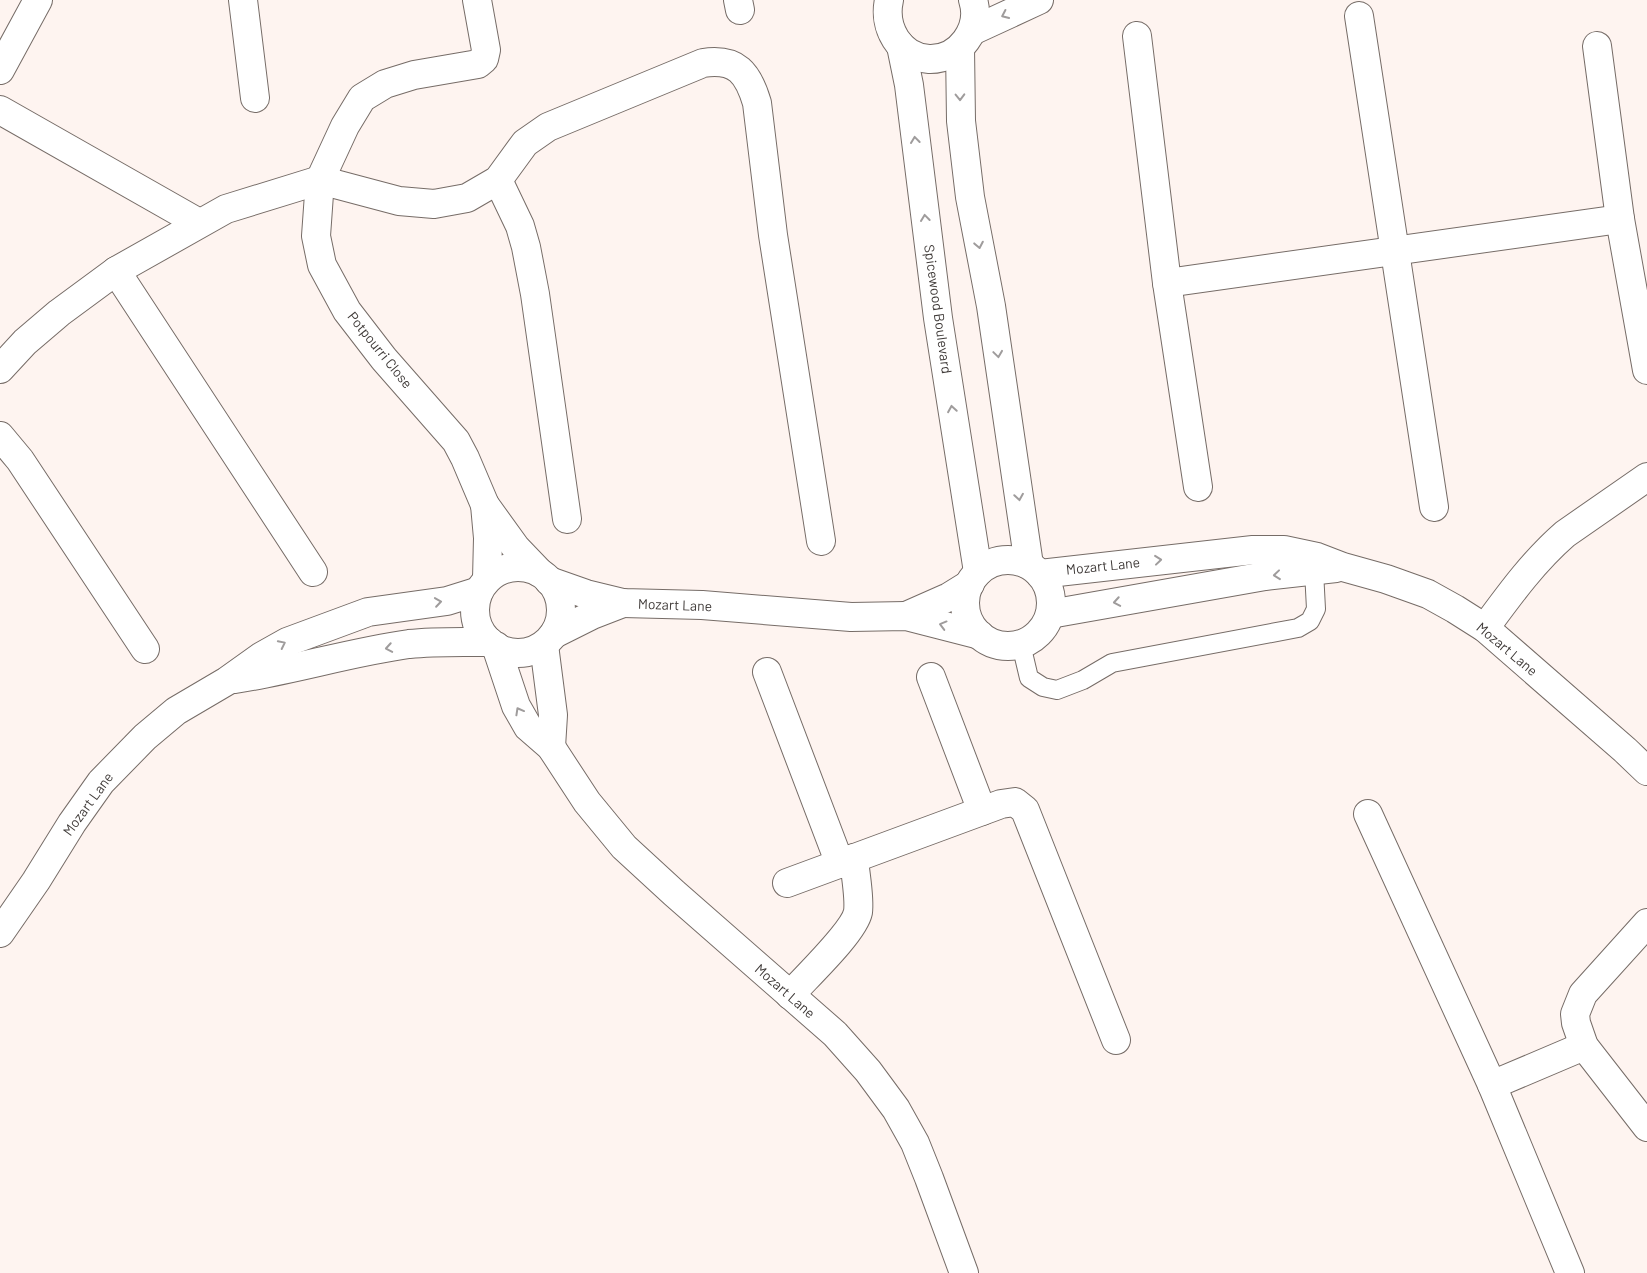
<svg xmlns="http://www.w3.org/2000/svg" width="1647" height="1273" font-family="Barlow,sans-serif">
  <style>
    .lines { fill: none; stroke-linecap: round; stroke-linejoin: round }
    .service-casing { stroke: #766c67; stroke-width: 20 }
    .minor-casing { stroke: #766c67; stroke-width: 30 }
    .service { stroke: #fff; stroke-width: 18 }
    .minor { stroke: #fff; stroke-width: 28 }
    .oneway { stroke: #9f9c9c }
    .labels { text-anchor: middle; stroke-width: 4; stroke-linejoin: round; paint-order: stroke }
    .street-label { font-size: 14px; fill: #3f3a38; stroke: #fff }
  </style>
  <rect width="100%" height="100%" fill="#fef4f0"/>
  <g class="lines">
    <g class="service-casing">
      <polyline id="service" points="1021,644 1029,678 1043,687 1057,690 1083,680 1112,663 1298,628 1310,621 1316,609 1314,571"/>
    </g>
    <g class="minor-casing">
      <g id="minor">
        <polyline points="243,0 255,98"/>
        <polyline points="477,0 486,50 484,59 478,64 414,75 385,84 362,98 345,126 320,180 316,236 322,265 347,311 384,359 456,441 465,458 485,505 516,548 539,572"/>
        <polyline points="738,0 740,10"/>
        <path d="M889,0c-6,27 10,57 40,59 31,1 53,-31 44,-59"/>
        <polyline points="1359,16 1434,507"/>
        <polyline points="972,31 1039,0"/>
        <polyline points="1137,36 1167,283 1198,487"/>
        <polyline points="901,46 909,85 938,318 978,572"/>
        <polyline points="1597,46 1620,219 1647,370"/>
        <polyline points="960,48 961,121 970,197 991,306 1029,565"/>
        <polyline points="0,70 38,0"/>
        <polyline points="0,110 199,223"/>
        <polyline points="498,180 520,226 526,247 535,294 567,519"/>
        <polyline points="116,271 313,572"/>
        <polyline points="1167,283 1620,219"/>
        <path d="M0,369l25,-27 34,-29 57,-42 110,-62 94,-29 79,21 35,3 33,-6 31,-18 27,-37 23,-16 155,-64c34,-5 45,10 54,40l16,132 48,306"/>
        <polyline points="0,436 20,460 145,649"/>
        <polyline points="485,505 488,538 487,579"/>
        <circle cx="1008" cy="603" r="43"/>
        <circle cx="518" cy="610" r="43"/>
        <polyline points="1040,574 1253,550 1284,550 1317,557 1343,567 1386,579 1428,594 1455,609 1485,628 1625,750 1647,771"/>
        <polyline points="549,581 586,594 623,603 702,605 851,617 906,616 980,635"/>
        <polyline points="1050,614 1265,576 1336,568"/>
        <polyline points="906,616 949,597 970,584"/>
        <path d="M1485,628c25,-34 48,-66 80,-94l82,-57"/>
        <polyline points="554,634 592,615 623,603"/>
        <polyline points="544,645 553,715 551,747"/>
        <polyline points="496,646 516,706 528,727 551,747 587,802 624,847 674,893 835,1034 868,1071 896,1109 915,1143 929,1178 964,1273"/>
        <polyline points="767,672 840,864"/>
        <polyline points="931,677 982,811"/>
        <path d="M235,679c59,-9 116,-27 174,-35 27,-3 54,-2 81,-2"/>
        <polyline points="1368,814 1492,1085 1570,1273"/>
        <polyline points="787,883 1001,804 1015,802 1025,810 1116,1040"/>
        <polyline points="1647,923 1583,994 1575,1014 1576,1023 1584,1046 1647,1127"/>
        <polyline points="0,933 36,881 72,823 101,782 145,737 176,711 227,681 262,656 287,642 368,612 447,601 479,591"/>
        <path d="M790,995c16,-18 64,-63 68,-83 2,-15 -3,-38 -4,-54"/>
        <polyline points="1492,1085 1584,1046"/>
      </g>
    </g>
    <use href="#service" class="service"/>
    <use href="#minor" class="minor"/>
  </g>
  <defs><path id="oneway-chevron" d="M-2-3.5L2.5 0L-2 3.5" fill="none" stroke-width="1.6" stroke-linecap="round" stroke-linejoin="round" transform="scale(1.25)"/></defs>
  <g class="oneway">
    <use href="#oneway-chevron" transform="translate(1005 15) rotate(155)"/>
    <use href="#oneway-chevron" transform="translate(960 97) rotate(89)"/>
    <use href="#oneway-chevron" transform="translate(915 140) rotate(-97)"/>
    <use href="#oneway-chevron" transform="translate(925 218) rotate(-97)"/>
    <use href="#oneway-chevron" transform="translate(979 245) rotate(79)"/>
    <use href="#oneway-chevron" transform="translate(998 354) rotate(82)"/>
    <use href="#oneway-chevron" transform="translate(952 409) rotate(-99)"/>
    <use href="#oneway-chevron" transform="translate(1019 497) rotate(81)"/>
    <use href="#oneway-chevron" transform="translate(1158 560) rotate(-6)"/>
    <use href="#oneway-chevron" transform="translate(1277 575) rotate(174)"/>
    <use href="#oneway-chevron" transform="translate(438 602) rotate(-8)"/>
    <use href="#oneway-chevron" transform="translate(1117 602) rotate(170)"/>
    <use href="#oneway-chevron" transform="translate(943 625) rotate(-165)"/>
    <use href="#oneway-chevron" transform="translate(282 644) rotate(-26)"/>
    <use href="#oneway-chevron" transform="translate(389 648) rotate(170)"/>
    <use href="#oneway-chevron" transform="translate(519 711) rotate(-119)"/>
  </g>
  <g class="labels">
    <g class="street-label">
      <text transform="translate(938 309) rotate(82)" y="5">Spicewood Boulevard</text>
      <text transform="translate(380 350) rotate(51)" y="5">Potpourri Close</text>
      <text transform="translate(1103 566) rotate(-6)" y="5">Mozart Lane</text>
      <text transform="translate(675 605) rotate(2)" y="5">Mozart Lane</text>
      <text transform="translate(1507 649) rotate(40)" y="5">Mozart Lane</text>
      <text transform="translate(88 804) rotate(-54)" y="5">Mozart Lane</text>
      <text transform="translate(785 991) rotate(41)" y="5">Mozart Lane</text>
    </g>
  </g>
</svg>
